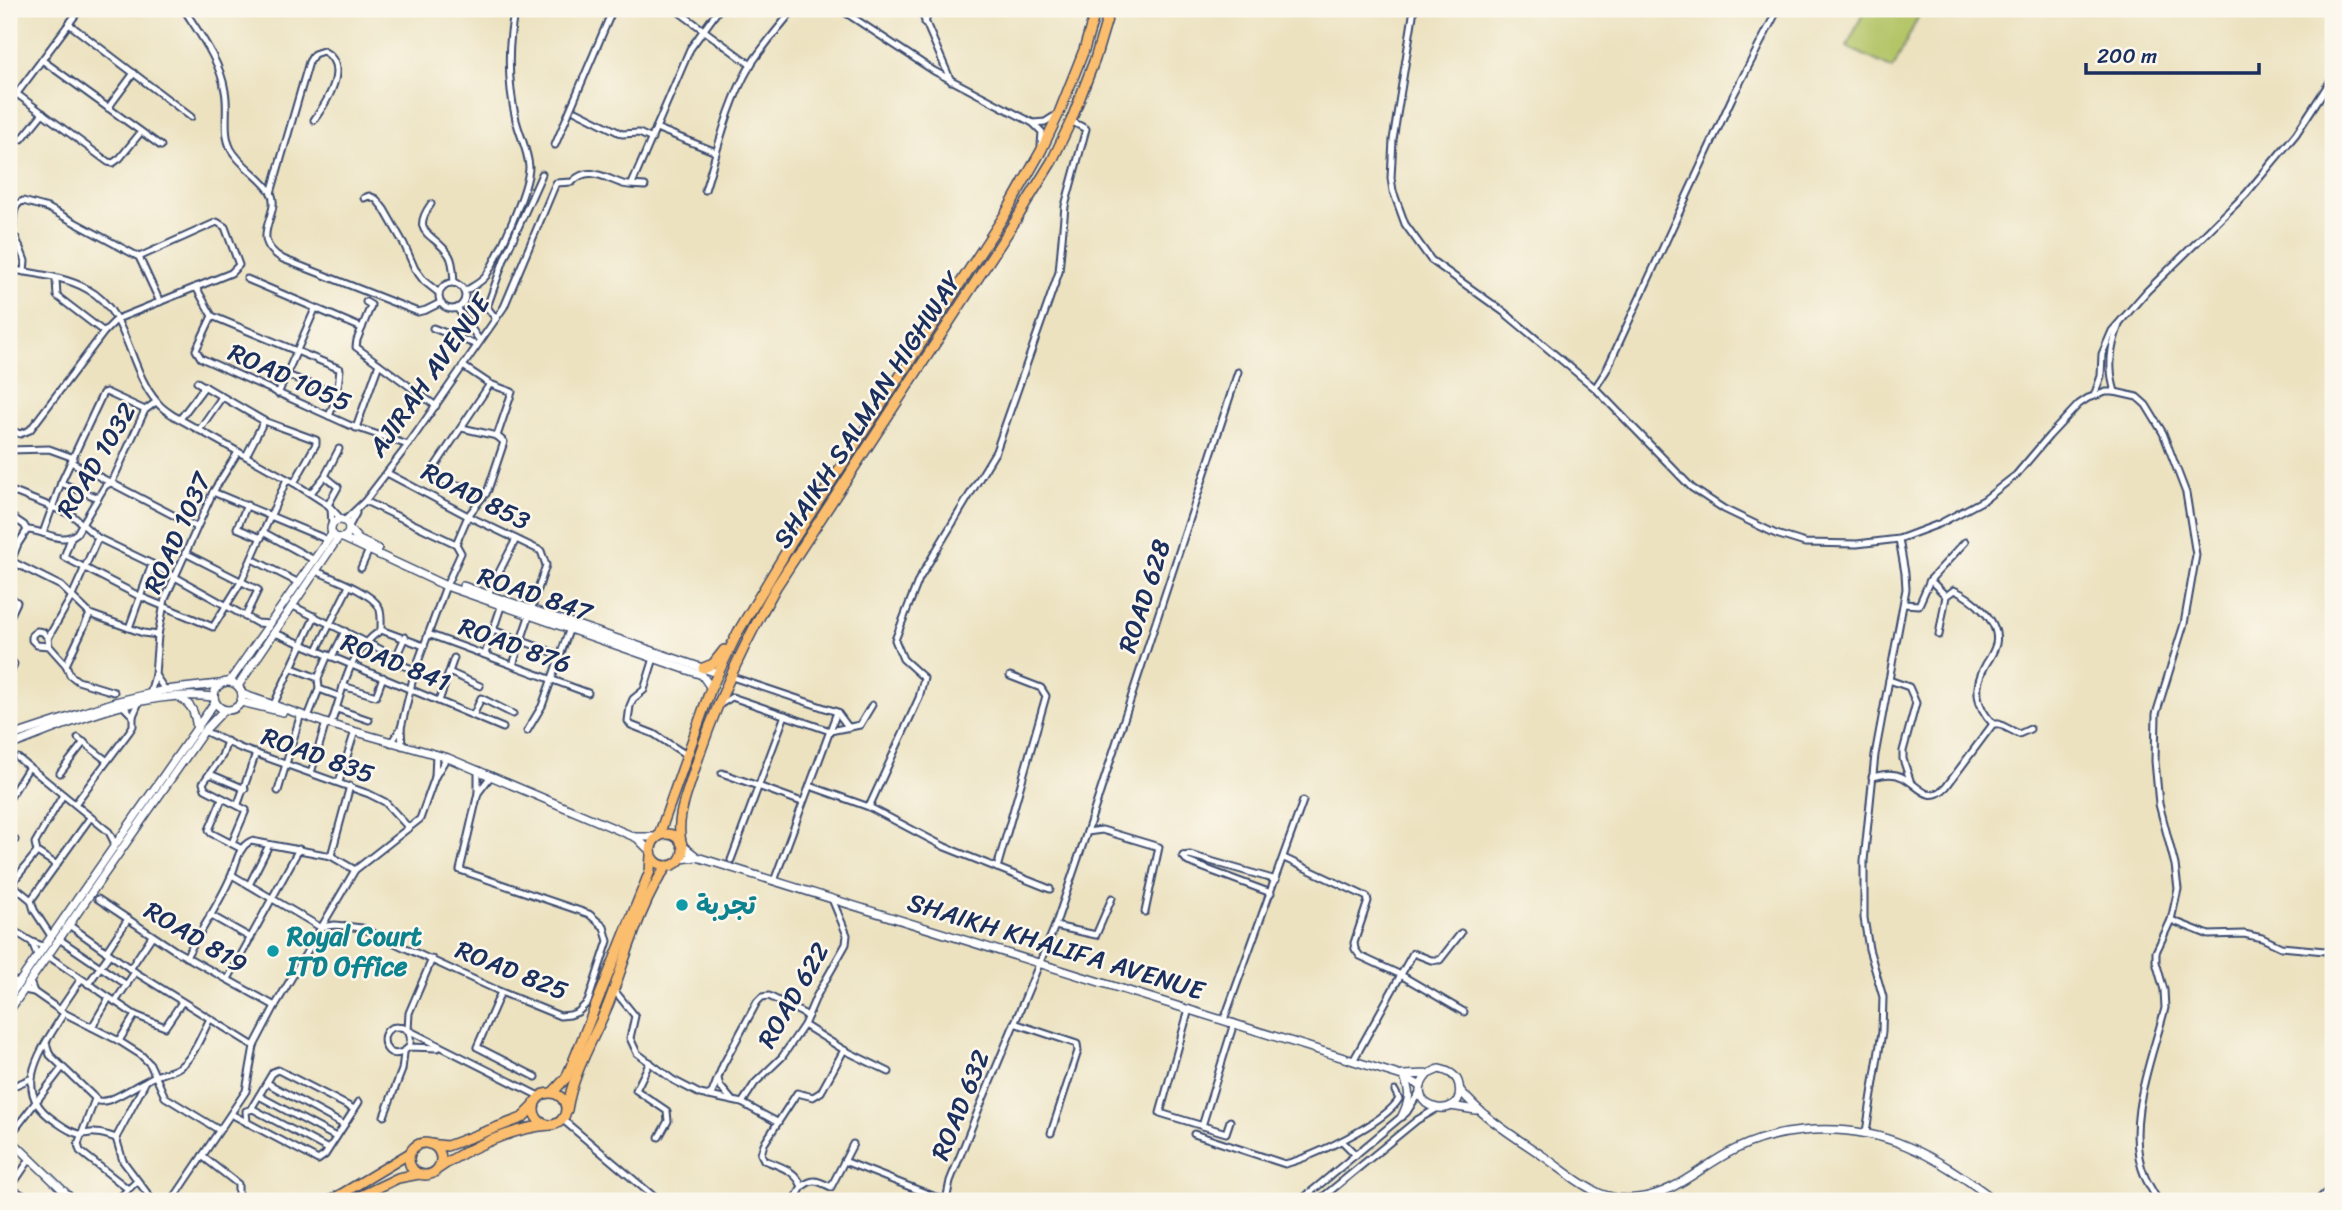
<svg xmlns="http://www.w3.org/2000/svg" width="2342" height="1210" font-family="Sriracha,'Playpen Sans Arabic',sans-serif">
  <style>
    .green { fill: #b4c568; stroke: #687a63; stroke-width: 2 }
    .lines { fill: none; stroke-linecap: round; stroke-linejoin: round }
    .minor-casing { stroke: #3a4a6d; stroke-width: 9 }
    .tertiary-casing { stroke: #3a4a6d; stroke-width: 10 }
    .primary-casing { stroke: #3a4a6d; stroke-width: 12 }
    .minor { stroke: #fff; stroke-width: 5 }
    .tertiary { stroke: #fff; stroke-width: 7 }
    .primary { stroke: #fbbd6e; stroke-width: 9 }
    .culture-dot { fill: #0f9aa8; stroke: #fbf7ec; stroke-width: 2.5 }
    .labels { text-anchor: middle; stroke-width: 5; stroke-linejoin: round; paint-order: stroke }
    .street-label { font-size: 26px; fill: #1b2f5e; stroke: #fbf7ec }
    .culture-label { font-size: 26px; font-weight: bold; fill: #0d838f; stroke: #fbf7ec; text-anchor: start }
  </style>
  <rect width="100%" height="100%" fill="#fbf7ec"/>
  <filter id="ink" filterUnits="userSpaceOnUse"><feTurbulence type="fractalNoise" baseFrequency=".0143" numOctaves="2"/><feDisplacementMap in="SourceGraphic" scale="14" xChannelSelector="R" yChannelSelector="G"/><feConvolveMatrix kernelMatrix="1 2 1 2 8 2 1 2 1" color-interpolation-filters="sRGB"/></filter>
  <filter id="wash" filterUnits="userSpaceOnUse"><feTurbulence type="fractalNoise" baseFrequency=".00686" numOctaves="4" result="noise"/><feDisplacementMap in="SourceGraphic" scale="28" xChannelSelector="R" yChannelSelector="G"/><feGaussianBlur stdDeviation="1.57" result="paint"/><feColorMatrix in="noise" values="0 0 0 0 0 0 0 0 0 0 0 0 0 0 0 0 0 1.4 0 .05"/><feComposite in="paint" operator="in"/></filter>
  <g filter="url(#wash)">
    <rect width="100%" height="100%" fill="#ece2c0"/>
    <polygon class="green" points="1865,9 1922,9 1893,69 1847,47"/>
  </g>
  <g filter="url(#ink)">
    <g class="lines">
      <g class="minor-casing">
        <g id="minor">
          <path d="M187,9v5c15,23 34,50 38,77 4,19 -3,41 6,58 9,17 33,30 40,44 11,21 -25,45 12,66l135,53 8,-2 14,-7"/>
          <polyline points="675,9 751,65"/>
          <polyline points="840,9 934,71 1033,123 1042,132 1041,145"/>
          <polyline points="920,9 951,81"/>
          <path d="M1414,9l-21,131 -2,38 2,13 12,33 26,36 74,53 90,75 97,100 32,21 52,25 29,9 52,1 42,-5 40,-15 45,-24 32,-25 33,-39 30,-32 9,-6 18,-6h9l22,5 9,8 17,28 23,60 10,62 -12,69 -28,90 -1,47 4,43 16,61 3,24 -7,31 -15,32v10l8,28 1,18c-13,51 -42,118 -20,169 4,9 9,16 13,24"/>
          <polyline points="925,23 929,9"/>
          <polyline points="69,24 191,117"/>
          <polyline points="42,60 161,146"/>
          <polyline points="17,94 108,162 113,163 120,158 141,132"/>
          <polyline points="9,104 80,9"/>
          <polyline points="108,108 134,73"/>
          <polyline points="576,111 622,134 639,133 652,139"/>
          <polyline points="1033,123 1045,122 1056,115"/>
          <polyline points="656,128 716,152"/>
          <polyline points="22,139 43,113"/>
          <polyline points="555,145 613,9"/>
          <polyline points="632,184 690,49 719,9"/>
          <path d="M705,190c13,-41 23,-87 45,-124 13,-20 29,-39 44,-57"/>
          <path d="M271,193l38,-131 5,-8 9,-3c28,14 4,51 -9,69"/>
          <polyline points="364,198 369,196 376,199 384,209 404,244 415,269 424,281 439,293"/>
          <path d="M431,204c-22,31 4,29 18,51 5,8 4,19 5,28"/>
          <path d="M13,229c1,-11 -1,-24 10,-28l25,7 91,49 21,45"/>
          <polyline points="16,238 25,261 24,272"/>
          <path d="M9,269c25,5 55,7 78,20 42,22 41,80 70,113 4,6 11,10 17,14l120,67 34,22 14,15"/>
          <polyline points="56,279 57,296 104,332"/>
          <polyline points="247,279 362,328"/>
          <circle cx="452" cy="296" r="13"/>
          <path d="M196,287l16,29 128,53c-1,16 -4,32 -11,47"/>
          <path d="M464,292c7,-5 17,-9 22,-16 12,-19 43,-87 43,-109 -1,-16 -9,-31 -13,-47 -8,-36 -9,-75 -1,-111"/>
          <polyline points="366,302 371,305 370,308 357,340 356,347 436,406"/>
          <polyline points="457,308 480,341"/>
          <polyline points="212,316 196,350 201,358 349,425 408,445"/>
          <polyline points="496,319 487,307 505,257 542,174"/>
          <polyline points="433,328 477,345"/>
          <polyline points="463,366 490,384 512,392 497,436"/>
          <polyline points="287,375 326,390"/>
          <polyline points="197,382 264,421 316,440 316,444 294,483"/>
          <polyline points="1595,388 1606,371 1732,98 1778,9"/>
          <path d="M2115,392c-7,-24 -5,-44 4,-67"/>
          <polyline points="278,394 315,309"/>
          <polyline points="2094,396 2101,376 2102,354 2112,331 2147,291 2246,194 2296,134 2333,77"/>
          <polyline points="180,419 205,386"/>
          <polyline points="356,428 379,364"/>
          <polyline points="462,428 497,436"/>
          <polyline points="9,429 20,434 30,430 104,332 117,319 231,273 239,265 225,227 217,222 139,257"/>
          <polyline points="199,430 222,397"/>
          <polyline points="9,450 49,449 74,458"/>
          <polyline points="246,456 264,421"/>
          <polyline points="71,462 196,527"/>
          <polyline points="387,473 468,516 541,551 546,565 513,665"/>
          <polyline points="325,476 338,487 328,505"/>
          <polyline points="61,483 98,498"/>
          <polyline points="9,490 72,515 98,538 152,564 257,623 271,624"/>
          <polyline points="213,492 328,540"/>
          <polyline points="311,493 325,476 339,449"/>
          <polyline points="486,494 436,478 432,471 490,384"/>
          <polyline points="365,501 456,544 461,553 446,586 415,670 401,728"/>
          <polyline points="247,505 237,528 261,538"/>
          <polyline points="331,508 332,525"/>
          <polyline points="9,515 24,525 27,530"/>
          <path d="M344,521l21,-20 43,-56 96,-138 52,-124 16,-1c17,-17 32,-4 51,2 7,2 15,1 22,2"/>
          <polyline points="349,526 356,513"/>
          <polyline points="263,532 314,560"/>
          <polyline points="43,533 61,483 103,393 106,392 145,410"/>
          <polyline points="71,538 64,557 139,596 213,627 241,582 287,479"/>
          <polyline points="456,544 468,516 488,490 504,442 497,436"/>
          <polyline points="185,553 258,590 245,617"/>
          <polyline points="252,559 299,583"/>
          <polyline points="11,561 61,586 90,614 143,633 158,635"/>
          <path d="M9,566l9,-22 9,-14c18,0 34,16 50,3l28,-47 7,-4 33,-72 11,-8"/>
          <polyline points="361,568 369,550"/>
          <path d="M316,571c16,7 55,21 63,36 3,7 2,15 2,23"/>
          <polyline points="1930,580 1946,596"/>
          <polyline points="488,594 516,539"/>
          <polyline points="9,596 17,602 9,619"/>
          <polyline points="1904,604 1919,605 1930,580 1965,542"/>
          <polyline points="293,606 396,657 394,662 415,670"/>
          <polyline points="129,628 152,564"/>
          <polyline points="381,630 424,646"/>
          <polyline points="493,630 560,655"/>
          <polyline points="275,633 503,728"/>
          <polyline points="428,634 588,693"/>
          <path d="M1939,635l7,-39 8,-6c18,8 47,31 42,54 -2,7 -6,14 -10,20 -13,22 -11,41 7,60"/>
          <polyline points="48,638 72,596 98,538"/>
          <polyline points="49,646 37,645 32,640 32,635 37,631 43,632 48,638 49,646 66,665 70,675 78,681 114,692"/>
          <polyline points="317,650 349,586"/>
          <polyline points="485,654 502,604"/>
          <polyline points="655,655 644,690 633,699 630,706 628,721 631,725 654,734 688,756"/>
          <polyline points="332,657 345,631"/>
          <polyline points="396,657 405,637"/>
          <polyline points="9,659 14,664 9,677"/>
          <polyline points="66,665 90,614"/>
          <polyline points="292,668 318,678"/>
          <polyline points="451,673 480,686"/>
          <polyline points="155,675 158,635 165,599 213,492 238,452"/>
          <polyline points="729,676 837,712 849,728"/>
          <polyline points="1889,680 1909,687 1916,703 1903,751 1903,759 1910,780"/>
          <polyline points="343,686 376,696 383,677"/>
          <polyline points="319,689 338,696"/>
          <polyline points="150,694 155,675 165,690"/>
          <polyline points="439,701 454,658"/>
          <polyline points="274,704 315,616"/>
          <polyline points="721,704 732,697 830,731 860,725 872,705"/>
          <polyline points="123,706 133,716 139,702"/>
          <polyline points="337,709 369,720"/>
          <polyline points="474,714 481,698 513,714"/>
          <polyline points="308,717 319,689 318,678 328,655"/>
          <path d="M331,724c13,-35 16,-71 50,-94"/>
          <polyline points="204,731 240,748 369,794 385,802 409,828"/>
          <polyline points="527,731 542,706 571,625"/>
          <polyline points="78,738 106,760"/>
          <polyline points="227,741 222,756 203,783 205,789 246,810 232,843"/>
          <polyline points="391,743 401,728 402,746"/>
          <polyline points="436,754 435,777 447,757"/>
          <polyline points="18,758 109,832 115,844"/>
          <polyline points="478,770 478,793 491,776"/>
          <polyline points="60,773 84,742"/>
          <polyline points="311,773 325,726"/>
          <polyline points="722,773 802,802"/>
          <polyline points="210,774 245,789"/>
          <path d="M1872,777c10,-2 20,-5 30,0 16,7 26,29 44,10l47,-63h6l20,10 11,-5"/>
          <polyline points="339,782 354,734"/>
          <polyline points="810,786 869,807 919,698 924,678 903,659 895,640 919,579 996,451 1053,289 1059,272 1065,206 1086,129 1071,121"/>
          <polyline points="278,791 300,717"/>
          <polyline points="9,799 29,767"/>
          <polyline points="222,799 209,830 211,833 242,849"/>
          <polyline points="75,804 129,732 133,726 133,716"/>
          <polyline points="238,804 256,753"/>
          <polyline points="869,807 945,847 1050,889"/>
          <polyline points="1087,832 1238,372"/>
          <polyline points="9,836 15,840"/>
          <polyline points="331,856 350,786"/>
          <polyline points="1183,856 1188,862 1271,893"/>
          <polyline points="1183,856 1190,855 1276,880"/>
          <polyline points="1284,858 1367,897 1368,901 1354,943 1355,949 1360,956 1399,974 1464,1012"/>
          <polyline points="731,860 785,715"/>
          <polyline points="57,865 37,852 35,843 63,795"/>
          <polyline points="997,868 1046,696 1041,688 1010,676"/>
          <polyline points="232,875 320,927 335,925 362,928 501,992 560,1016 570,1015 578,1012 588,1002 608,941 604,927 589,914 460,870 478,793"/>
          <polyline points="774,881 837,712"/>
          <polyline points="9,882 31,900 34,910 51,936"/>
          <polyline points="12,883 37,852"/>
          <polyline points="249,885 269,845"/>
          <polyline points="98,899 176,951 275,1006"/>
          <polyline points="31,900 90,818"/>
          <polyline points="210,915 251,938"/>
          <polyline points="2171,920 2209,935 2244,934 2262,938 2281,947 2325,951 2333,949"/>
          <polyline points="69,925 135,972 254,1046"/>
          <polyline points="1055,926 1096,935 1112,898"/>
          <polyline points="9,928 32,942"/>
          <polyline points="59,939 127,985"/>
          <polyline points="106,952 128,919"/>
          <polyline points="37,955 32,942 43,946"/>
          <polyline points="48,956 135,1015"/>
          <path d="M186,957c15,-27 34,-54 46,-83 5,-12 6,-27 19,-33l80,15 24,14"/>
          <polyline points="432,959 409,1013 408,1030 539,1096"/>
          <polyline points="130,969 152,936"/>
          <polyline points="228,979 299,849"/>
          <polyline points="9,980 19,982"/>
          <polyline points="88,984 109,955"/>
          <polyline points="24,990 34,992 30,982"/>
          <polyline points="614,990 635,1016 630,1038 637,1053 673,1080 700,1094 742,1103 777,1122"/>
          <polyline points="34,992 64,1013 119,1041 141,1055 150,1064 165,1097 219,1130"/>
          <polyline points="501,992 477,1047 536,1077"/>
          <polyline points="115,1002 135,972"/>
          <polyline points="1189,1009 1160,1113 1226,1133 1230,1121"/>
          <polyline points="60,1010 81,979"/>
          <path d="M64,1013c-21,34 -56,78 -9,108 7,5 15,11 24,13 5,1 11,-2 16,-1 7,0 15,3 21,5"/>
          <polyline points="1224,1020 1303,801"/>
          <polyline points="1014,1023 1077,1044 1078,1051 1051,1133"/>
          <polyline points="804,1025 844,1050 889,1072"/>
          <polyline points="92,1027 109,998"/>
          <polyline points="119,1041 135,1015 165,1027 182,1002"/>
          <path d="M46,1043l4,12 48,46c12,3 34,-14 48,-20"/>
          <path d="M409,1047c3,-9 1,-20 -11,-20 -25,-1 -13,43 11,20l29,1"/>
          <polyline points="1353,1061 1413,953 1431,960 1440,960 1461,933"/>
          <polyline points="650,1062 636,1090 667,1111 668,1121 659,1137"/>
          <polyline points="718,1079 720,1086 731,1099"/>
          <polyline points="267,1083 344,1125"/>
          <polyline points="9,1085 16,1085 32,1078"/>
          <polyline points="259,1096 336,1137"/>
          <polyline points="707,1096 712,1093 723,1065 757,1002 762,997 769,996 808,1016"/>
          <polyline points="95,1099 78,1144 80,1151 128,1189"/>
          <polyline points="742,1103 755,1083 782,1057 804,1025 816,997 846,944 847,935 832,899"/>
          <polyline points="251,1109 273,1072 278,1070 354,1109"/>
          <polyline points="231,1114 318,1160 325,1155 359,1102"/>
          <polyline points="384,1116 402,1070 404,1053"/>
          <polyline points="563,1120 659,1201"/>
          <polyline points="247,1123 246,1111 253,1109 328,1149"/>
          <polyline points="1202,1126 1234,1023"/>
          <polyline points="1866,1132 1882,1032 1883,997 1869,949 1864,918 1864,861 1875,755 1906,589 1905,573 1899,539"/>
          <path d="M1194,1134l91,30c27,-7 100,-41 114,-65l-4,-8"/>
          <polyline points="9,1137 62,1068"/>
          <path d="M116,1138l30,-57c9,-7 19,-7 30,-12 17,-8 25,-34 34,-50"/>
          <polyline points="116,1138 123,1161 153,1201"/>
          <polyline points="1342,1141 1356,1155"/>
          <polyline points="202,1156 238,1184 238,1201"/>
          <polyline points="844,1161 946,1201 950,1181 978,1111 1055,926 1087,832 1102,830 1159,847 1145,912"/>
          <path d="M802,1187c11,-10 16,-6 29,0l22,-43"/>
          <polyline points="10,1188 33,1201"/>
          <polyline points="9,1190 30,1159"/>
          <polyline points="116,1201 137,1181"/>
          <polyline points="172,1201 246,1091 254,1046 275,1006 355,870 420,819 435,777"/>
          <path d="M794,1201l8,-14c-6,-17 -23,-21 -38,-27l-3,-6 3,-10 33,-51 16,4 8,-5 23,-42"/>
          <polyline points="1300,1201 1407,1112 1420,1091"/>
          <polyline points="1318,1201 1417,1120 1436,1109"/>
          <polyline points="2317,1201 2333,1186"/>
        </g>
      </g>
      <g class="tertiary-casing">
        <g id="tertiary">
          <circle cx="340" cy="529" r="9"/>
          <polyline points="349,529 359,540 378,549"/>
          <polyline points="343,538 446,586 702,675 711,688"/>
          <polyline points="463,586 717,673"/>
          <polyline points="230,681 332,534"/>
          <circle cx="228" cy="696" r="14"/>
          <polyline points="238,686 338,538"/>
          <polyline points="242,694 325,723 448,758 637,838 651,852"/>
          <path d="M179,697c14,8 16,17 18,32"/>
          <polyline points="241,702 283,712"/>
          <polyline points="9,737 115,702 165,690 219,684"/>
          <path d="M9,746c64,-24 134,-57 204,-49"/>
          <polyline points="637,837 657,837"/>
          <polyline points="683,846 697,857 1402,1076 1421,1086"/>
          <polyline points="681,859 696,857"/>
          <polyline points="9,997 215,702"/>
          <polyline points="9,1011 204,731 224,710"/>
          <path d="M1403,1075l25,-1 11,-5c10,2 18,6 20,16 8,40 -62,23 -31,-11"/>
          <path d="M1460,1090c23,28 54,46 83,66 16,11 31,24 48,33 14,8 30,11 46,9 39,-4 65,-33 99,-49 20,-10 44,-16 66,-18 81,-8 132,24 194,70"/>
          <polyline points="1451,1106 1476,1110"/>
          <path d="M1402,1116c8,-16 9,-24 1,-40"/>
          <polyline points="9,1138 74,1201"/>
        </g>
      </g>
      <g class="primary-casing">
        <g id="primary">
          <polyline points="703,668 713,664 724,650"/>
          <circle cx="667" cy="850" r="16"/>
          <polyline points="659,835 711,688 738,632 792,542 1006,213 1041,151 1059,113 1084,50 1096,9"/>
          <path d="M681,842c-5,-24 5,-45 12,-68 21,-66 49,-127 83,-187l238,-364 38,-62 19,-40 24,-62 15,-50"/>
          <polyline points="553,1092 566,1078 575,1057 650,871 651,855"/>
          <circle cx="550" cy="1109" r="16"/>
          <path d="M567,1110c6,-38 26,-70 41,-105 16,-41 33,-105 59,-139"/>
          <circle cx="425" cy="1159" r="16"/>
          <polyline points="429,1144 447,1146 522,1118 534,1106"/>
          <path d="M439,1168c28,-20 77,-41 111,-43"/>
          <polyline points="330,1201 410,1153"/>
          <polyline points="350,1201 398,1178 419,1174"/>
        </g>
      </g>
      <use href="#minor" class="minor"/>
      <use href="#tertiary" class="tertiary"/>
      <use href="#primary" class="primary"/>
    </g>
  </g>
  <g class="culture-dot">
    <circle cx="682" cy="905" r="7"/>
    <circle cx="273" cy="951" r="7"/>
  </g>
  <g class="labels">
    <g class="street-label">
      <text transform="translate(429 375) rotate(-55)" y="9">AJIRAH AVENUE</text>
      <text transform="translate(290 377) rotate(24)" y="9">ROAD 1055</text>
      <text transform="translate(867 410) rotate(-57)" y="9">SHAIKH SALMAN HIGHWAY</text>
      <text transform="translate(96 460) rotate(-59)" y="9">ROAD 1032</text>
      <text transform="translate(476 496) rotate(27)" y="9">ROAD 853</text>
      <text transform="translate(177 533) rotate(-66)" y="9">ROAD 1037</text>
      <text transform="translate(535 594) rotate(19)" y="9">ROAD 847</text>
      <text transform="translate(1144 596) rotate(-72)" y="9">ROAD 628</text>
      <text transform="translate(515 645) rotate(20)" y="9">ROAD 876</text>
      <text transform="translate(396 662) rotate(22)" y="9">ROAD 841</text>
      <text transform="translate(318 755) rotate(20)" y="9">ROAD 835</text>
      <text transform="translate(196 937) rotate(31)" y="9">ROAD 819</text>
      <text transform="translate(1056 946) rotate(17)" y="9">SHAIKH KHALIFA AVENUE</text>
      <text transform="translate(512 970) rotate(22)" y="9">ROAD 825</text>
      <text transform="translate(793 995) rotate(-60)" y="9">ROAD 622</text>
      <text transform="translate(960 1105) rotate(-68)" y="9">ROAD 632</text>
    </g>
    <g class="culture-label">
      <text x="696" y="914">تجربة</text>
      <text x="287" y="945">Royal Court<tspan x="287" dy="30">ITD Office</tspan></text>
    </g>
  </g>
  <rect width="2342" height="1210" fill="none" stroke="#fbf7ec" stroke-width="35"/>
  <path d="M2086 63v10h173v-10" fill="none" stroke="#1b2f5e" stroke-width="3.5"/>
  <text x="2097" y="63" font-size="21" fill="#1b2f5e" stroke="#fbf7ec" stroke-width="5" paint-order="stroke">200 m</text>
</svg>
